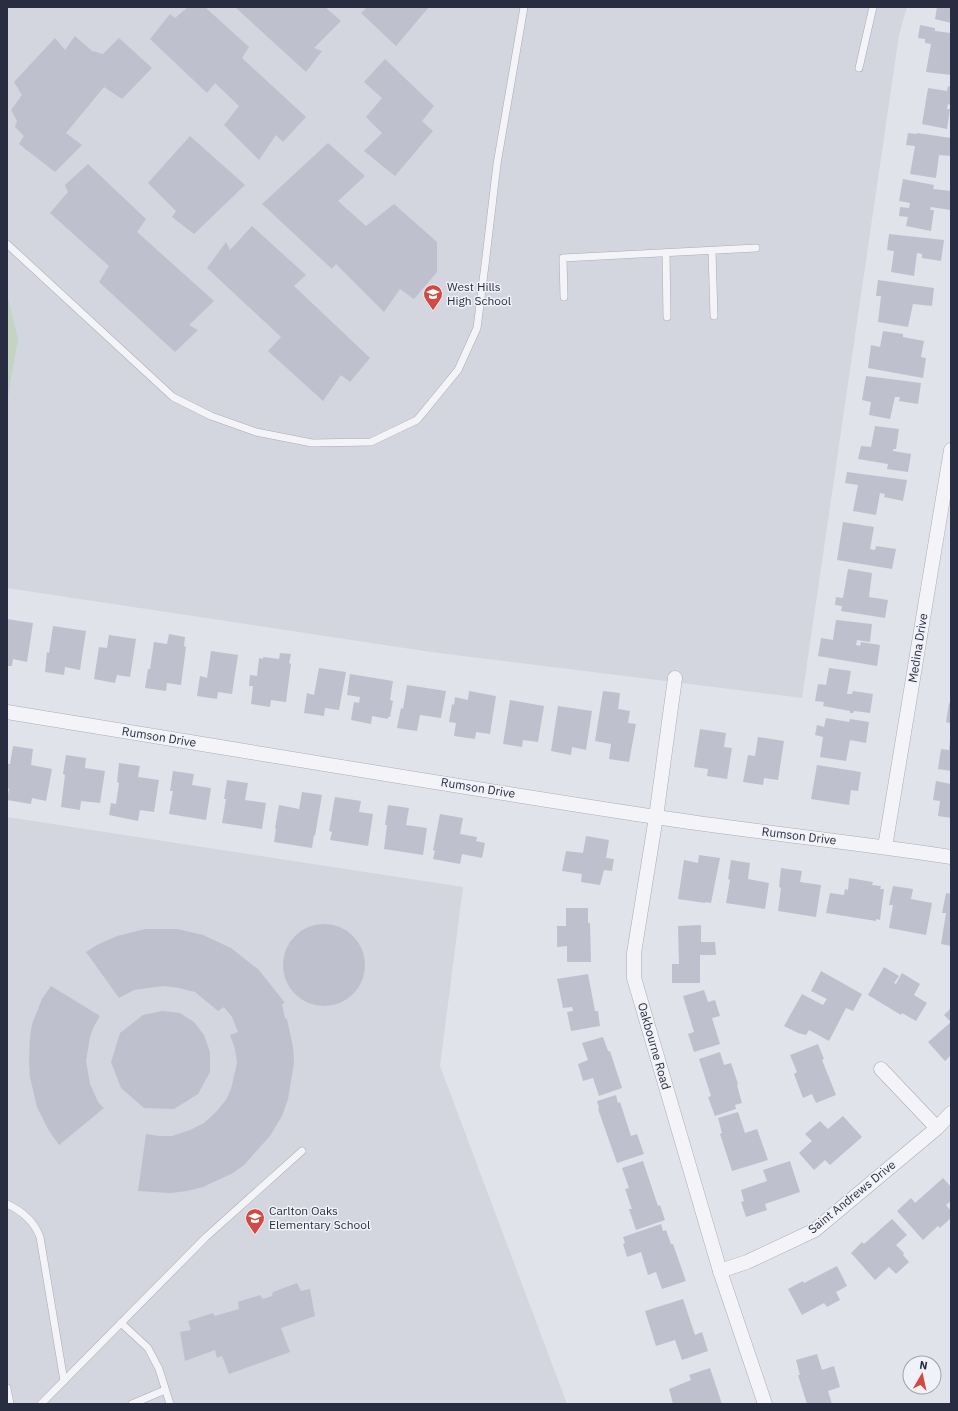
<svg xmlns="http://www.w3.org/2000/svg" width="958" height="1411" font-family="'IBM Plex Sans',sans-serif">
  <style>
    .built { fill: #d3d5df }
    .green { fill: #c3d4c2 }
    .building { fill: #bec0cd }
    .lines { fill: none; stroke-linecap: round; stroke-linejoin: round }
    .lane-casing { stroke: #aaacb8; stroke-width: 8 }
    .street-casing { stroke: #aaacb8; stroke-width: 15 }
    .lane { stroke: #f4f4f8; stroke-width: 7 }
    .street { stroke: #f4f4f8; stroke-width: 14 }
    .labels { text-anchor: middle; stroke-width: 3; stroke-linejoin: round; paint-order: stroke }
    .poi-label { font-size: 12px; fill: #292d42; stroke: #f1f2f7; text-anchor: start }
    .street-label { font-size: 12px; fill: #292d42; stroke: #f1f2f7 }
  </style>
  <rect width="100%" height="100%" fill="#e1e3ea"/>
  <g class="built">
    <polygon points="7,7 907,7 899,35 802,698 431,652 7,588"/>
    <polygon points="7,817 463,887 440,1066 567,1404 7,1404"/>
  </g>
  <polygon class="green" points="7,294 18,339 7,401"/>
  <g class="building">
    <polygon points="188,7 205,7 249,47 242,58 306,117 283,142 276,135 259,160 224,125 239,106 215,83 207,93 150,39 170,14 175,18"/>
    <polygon points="235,7 325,7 341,21 314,48 322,51 306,72"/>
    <polygon points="367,7 429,7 396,46 361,13"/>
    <polygon points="937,7 951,7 951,23 935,19"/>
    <polygon points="920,25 935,28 935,31 951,33 951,75 926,72 931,44 925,43 925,39 918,38"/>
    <polygon points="75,36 92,51 103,54 119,38 152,68 122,99 104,87 66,133 82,145 55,172 19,144 24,136 15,127 17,121 11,110 22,95 14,82 55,38 65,50"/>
    <polygon points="385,59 434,106 422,121 433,131 395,176 364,151 382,133 366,117 382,98 364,82"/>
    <polygon points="948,86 951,87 951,105 948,104 947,109 950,109 947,129 922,124 928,88 947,91"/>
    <polygon points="908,133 917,134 917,133 951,138 951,156 939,155 936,178 910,174 915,146 906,145"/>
    <polygon points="190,136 245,185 194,234 172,217 176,211 148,183"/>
    <polygon points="328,143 365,176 338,201 366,226 394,204 437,242 437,272 414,299 400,289 384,312 336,264 332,269 262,204"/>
    <polygon points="88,164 146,219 137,232 214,301 189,325 198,330 175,352 99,282 109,266 50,213 68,192 65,185"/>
    <polygon points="903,179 934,185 933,189 951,191 950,210 931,207 930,210 934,210 931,231 906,226 908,217 899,216 900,207 909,208 910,203 899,201"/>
    <polygon points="252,226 306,275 294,286 370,358 350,382 341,375 323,401 268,351 281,337 207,268 226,242 230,250"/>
    <polygon points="889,234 944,240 941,261 922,258 922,254 917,253 914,276 891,272 894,251 887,250"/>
    <polygon points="878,280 934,288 932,306 913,304 908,327 878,322 881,296 876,296"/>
    <polygon points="883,331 903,334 903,337 924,341 921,357 926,358 923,378 868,368 871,345 880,347"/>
    <polygon points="866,376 921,383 918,404 899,401 900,397 895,397 890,419 869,415 871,402 862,400"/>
    <polygon points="875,426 899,429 896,449 893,449 893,451 911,454 908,472 887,469 888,464 858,459 861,446 871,447"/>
    <polygon points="847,472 907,480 903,501 884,497 885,494 880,493 876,515 853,511 858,485 845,483"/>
    <polygon points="843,522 874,527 870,549 875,550 876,546 896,549 892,569 837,560"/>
    <polygon points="848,569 872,573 869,597 888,600 885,618 841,611 842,606 835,605 836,597 843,598"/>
    <polygon points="7,619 33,623 27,662 13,659 12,666 7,666"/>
    <polygon points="836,620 872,624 870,642 857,640 856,645 860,646 861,642 880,645 877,666 818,656 821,638 833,640"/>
    <polygon points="53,626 86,631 80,670 65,667 64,675 45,672 47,652 49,653"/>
    <polygon points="169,634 185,637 184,646 186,647 181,685 167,683 166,691 145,688 148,669 150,669 154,642 167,644"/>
    <polygon points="109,635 136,639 130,677 117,675 115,683 94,679 99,647 107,648"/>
    <polygon points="211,651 238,655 232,694 218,692 217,699 197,696 200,676 207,678"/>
    <polygon points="280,653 291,654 289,663 291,664 286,702 271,700 270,707 251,704 253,686 249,686 250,675 257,676 259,658 263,659 263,657 279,659"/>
    <polygon points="319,668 346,672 339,710 325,708 324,716 304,713 307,693 314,695"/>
    <polygon points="829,668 851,671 847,694 852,694 853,691 873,694 870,713 854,711 853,713 850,713 850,711 823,706 824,702 815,701 818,684 826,685"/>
    <polygon points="350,674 393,681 390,700 393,701 390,717 388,717 388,719 372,716 371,724 351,720 354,702 359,703 360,697 347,695"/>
    <polygon points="407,685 446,691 441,718 420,715 417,731 397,728 401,708 403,709"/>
    <polygon points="469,691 496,696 490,734 476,732 475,739 454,736 456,723 449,722 452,704 454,705 455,697 468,700"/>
    <polygon points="603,691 620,693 618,709 630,711 628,723 636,724 629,762 609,759 611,744 595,741"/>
    <polygon points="510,700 544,706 538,742 523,740 522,747 503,744"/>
    <polygon points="949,703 951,704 950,723 946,722"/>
    <polygon points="558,706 592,711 586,750 572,747 571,755 551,751"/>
    <polygon points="826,718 849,722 850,719 869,722 866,743 850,740 846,761 820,757 823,737 815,735 817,725 824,727"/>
    <polygon points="700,729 726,733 724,747 732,748 727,779 707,776 708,769 694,767"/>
    <polygon points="758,737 784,741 778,780 764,778 763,785 743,782 748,755 755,756"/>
    <polygon points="950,740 951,771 938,769 941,749 949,750"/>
    <polygon points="13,746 33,749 31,765 52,769 46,801 32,798 31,804 7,800 9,789 7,788 7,764 10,764"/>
    <polygon points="66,755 86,758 85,768 105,771 100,803 81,801 80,810 61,807 65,775 63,774"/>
    <polygon points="119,763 140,766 138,777 159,780 154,812 140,810 138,821 109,815 111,803 116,804 119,783 117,782"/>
    <polygon points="817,765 861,772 858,791 851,790 849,805 811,799"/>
    <polygon points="173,771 194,774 192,785 211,788 206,820 169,814 173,791 170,791"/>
    <polygon points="227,780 248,783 245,800 266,803 262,829 222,823 226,799 224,799"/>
    <polygon points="936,781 951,784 951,818 938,816 940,801 933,800"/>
    <polygon points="302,792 322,795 315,836 314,835 312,848 274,842 276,829 275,828 279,805 299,809"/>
    <polygon points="335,797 361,801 359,812 373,814 368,846 330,840 332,832 329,831"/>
    <polygon points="388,805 409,808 406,825 427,828 423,855 384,849 387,825 385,825"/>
    <polygon points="440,814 463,818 460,834 477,837 476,841 485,843 482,858 462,854 460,864 433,859 435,851 433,850"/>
    <polygon points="586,836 609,840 606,858 614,859 612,871 604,870 600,885 581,882 582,874 562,871 566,851 583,853"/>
    <polygon points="699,855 720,858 711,903 705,902 705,903 678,899 684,860 698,863"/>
    <polygon points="731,860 750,863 748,879 769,883 765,909 726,903 730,880 728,879"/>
    <polygon points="781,868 802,871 800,882 821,885 816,917 778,911 781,888 779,887"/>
    <polygon points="849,878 873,882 872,885 881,886 880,889 884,889 880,920 876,919 876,921 826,913 830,893 844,895 845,889 848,890"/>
    <polygon points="893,886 913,889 911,899 932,903 926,935 889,928 893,905 889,905"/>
    <polygon points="946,893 951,894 951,946 941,944 946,913 942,913"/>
    <polygon points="566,908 588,908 588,923 590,923 591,962 567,962 567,946 557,947 557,926 566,926"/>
    <circle cx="324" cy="965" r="41"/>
    <polygon points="701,925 701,942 715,942 716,955 700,955 700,983 672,983 672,964 679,964 678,926"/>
    <polygon points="145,929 177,929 203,935 231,948 259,970 285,1003 282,1004 285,1018 287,1019 293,1047 294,1063 288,1099 282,1116 270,1136 244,1165 233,1173 203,1187 187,1191 171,1193 138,1191 146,1134 159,1136 172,1136 190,1130 204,1123 216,1112 226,1100 231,1089 237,1063 235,1049 230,1035 238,1032 232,1017 224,1007 218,1011 195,992 179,988 163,986 134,990 119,998 86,952 97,945 117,936"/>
    <polygon points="884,967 899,976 894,983 896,984 902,973 920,984 914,995 927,1003 916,1021 902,1013 901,1015 868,995"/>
    <polygon points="821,971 862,994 853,1011 846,1008 829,1041 809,1030 806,1035 798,1033 784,1026 802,994 823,1005 827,999 811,991"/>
    <polygon points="588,974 595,1011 598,1011 600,1026 571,1031 567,1012 573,1011 572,1007 563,1008 557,979"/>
    <polygon points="51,986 100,1016 94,1026 90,1037 86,1061 90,1084 98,1102 104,1108 59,1145 48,1129 37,1107 30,1077 29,1061 30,1036 32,1024 42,999"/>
    <polygon points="704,990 708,1002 715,1000 720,1016 712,1018 720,1044 694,1052 688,1034 694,1032 683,996"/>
    <polygon points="951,1008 951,1055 945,1061 928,1042 951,1022 944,1015"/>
    <polygon points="162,1011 180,1013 194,1022 204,1035 210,1052 210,1072 198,1094 174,1109 144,1108 121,1088 111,1062 120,1033 143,1015"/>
    <polygon points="603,1037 608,1051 610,1051 622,1088 599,1096 593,1078 583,1081 578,1064 588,1060 582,1043"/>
    <polygon points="818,1044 824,1059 822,1060 836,1095 816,1103 812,1094 803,1098 794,1074 797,1072 790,1055"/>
    <polygon points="720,1052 724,1065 731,1063 738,1084 737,1085 742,1103 735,1105 736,1109 715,1116 708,1097 711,1096 699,1059"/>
    <polygon points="616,1095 618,1103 620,1102 631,1136 637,1134 644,1154 617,1163 598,1109 599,1108 597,1101"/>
    <polygon points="738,1112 745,1133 757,1129 768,1160 732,1171 720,1134 722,1133 718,1118"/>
    <polygon points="843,1116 862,1137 830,1165 825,1160 814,1170 799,1153 812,1141 805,1134 820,1121 828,1129"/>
    <polygon points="643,1161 658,1206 660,1205 665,1220 636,1230 629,1209 632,1209 625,1189 629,1188 622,1168"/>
    <polygon points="790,1161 800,1192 765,1204 767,1210 746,1217 741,1202 744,1201 741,1190 767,1181 763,1170"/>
    <polygon points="943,1178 951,1187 951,1201 946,1205 951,1211 951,1218 940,1228 938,1226 923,1240 897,1211 911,1198 915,1203"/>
    <polygon points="892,1219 907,1235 896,1245 904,1253 903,1255 909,1262 896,1274 889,1267 875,1280 851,1253 862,1242 864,1244"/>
    <polygon points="661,1224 663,1231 666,1230 671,1244 673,1244 686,1281 662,1289 656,1272 648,1275 641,1252 627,1257 623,1244 625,1243 623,1237"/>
    <polygon points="837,1266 847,1286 836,1292 840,1300 827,1307 824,1303 802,1315 788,1289 803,1281 804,1283"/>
    <polygon points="297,1283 301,1291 310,1289 315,1316 281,1328 290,1352 229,1374 222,1356 217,1358 215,1350 185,1361 180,1332 191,1330 188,1321 213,1313 215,1316 239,1309 238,1302 260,1295 263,1299 272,1296 273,1292"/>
    <polygon points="683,1299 695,1335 702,1332 708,1351 682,1360 675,1340 656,1346 645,1311"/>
    <polygon points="817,1354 822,1370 834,1366 840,1387 828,1391 832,1404 807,1404 798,1375 800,1375 796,1360"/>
    <polygon points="710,1368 722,1404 693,1404 693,1403 685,1404 685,1403 673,1404 669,1389 691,1380 689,1375"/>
  </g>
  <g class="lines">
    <g class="lane-casing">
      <g id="lane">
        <polyline points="859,68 873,7"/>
        <polyline points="7,244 173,397 211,416 256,432 312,443 371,442 417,420 458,370 477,328 485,265 497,164 524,7"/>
        <polyline points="712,251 714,316"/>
        <polyline points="666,253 667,317"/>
        <polyline points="564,297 563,258 756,248"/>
        <path d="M7,1204c15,7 27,17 33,33l24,144"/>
        <polyline points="121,1323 148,1348 159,1369 170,1404"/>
        <polyline points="7,1388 10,1404"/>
        <polyline points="41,1404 206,1237 302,1151"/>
        <polyline points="132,1404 165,1390"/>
      </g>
    </g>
    <g class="street-casing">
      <g id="street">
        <polyline points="675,678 656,817 634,953 634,978 720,1271 765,1404"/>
        <path d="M7,712c216,35 432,72 649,105 98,15 197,25 295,40"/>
        <polyline points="885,847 951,450"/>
        <polyline points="881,1069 937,1128"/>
        <polyline points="720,1271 747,1262 815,1230 937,1128 951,1113"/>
      </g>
    </g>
    <use href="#lane" class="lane"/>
    <use href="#street" class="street"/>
  </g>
  <defs>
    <g id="school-pin" transform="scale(1)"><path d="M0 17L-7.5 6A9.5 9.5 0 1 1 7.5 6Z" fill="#d14b44" stroke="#f1f2f7"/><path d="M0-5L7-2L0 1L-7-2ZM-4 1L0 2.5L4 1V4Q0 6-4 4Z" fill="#fff"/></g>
  </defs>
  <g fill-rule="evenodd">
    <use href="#school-pin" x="433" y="294"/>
    <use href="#school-pin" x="255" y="1218"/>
  </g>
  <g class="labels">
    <g class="poi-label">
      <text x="447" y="291">West Hills<tspan x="447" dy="14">High School</tspan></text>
      <text x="269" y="1215">Carlton Oaks<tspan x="269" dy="14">Elementary School</tspan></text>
    </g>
    <g class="street-label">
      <text transform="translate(918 648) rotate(-81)" y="4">Medina Drive</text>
      <text transform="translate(159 737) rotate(9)" y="4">Rumson Drive</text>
      <text transform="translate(478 788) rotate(9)" y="4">Rumson Drive</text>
      <text transform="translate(799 836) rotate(7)" y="4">Rumson Drive</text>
      <text transform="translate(654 1046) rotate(74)" y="4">Oakbourne Road</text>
      <text transform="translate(852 1197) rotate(-39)" y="4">Saint Andrews Drive</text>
    </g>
  </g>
  <rect width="958" height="1411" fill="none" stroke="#292d42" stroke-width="16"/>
  <g transform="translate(922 1375) rotate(9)"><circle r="19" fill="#f1f2f7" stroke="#a1a3af"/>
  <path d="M0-3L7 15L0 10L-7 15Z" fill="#d14b44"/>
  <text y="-6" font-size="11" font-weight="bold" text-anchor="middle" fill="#292d42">N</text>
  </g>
</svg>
